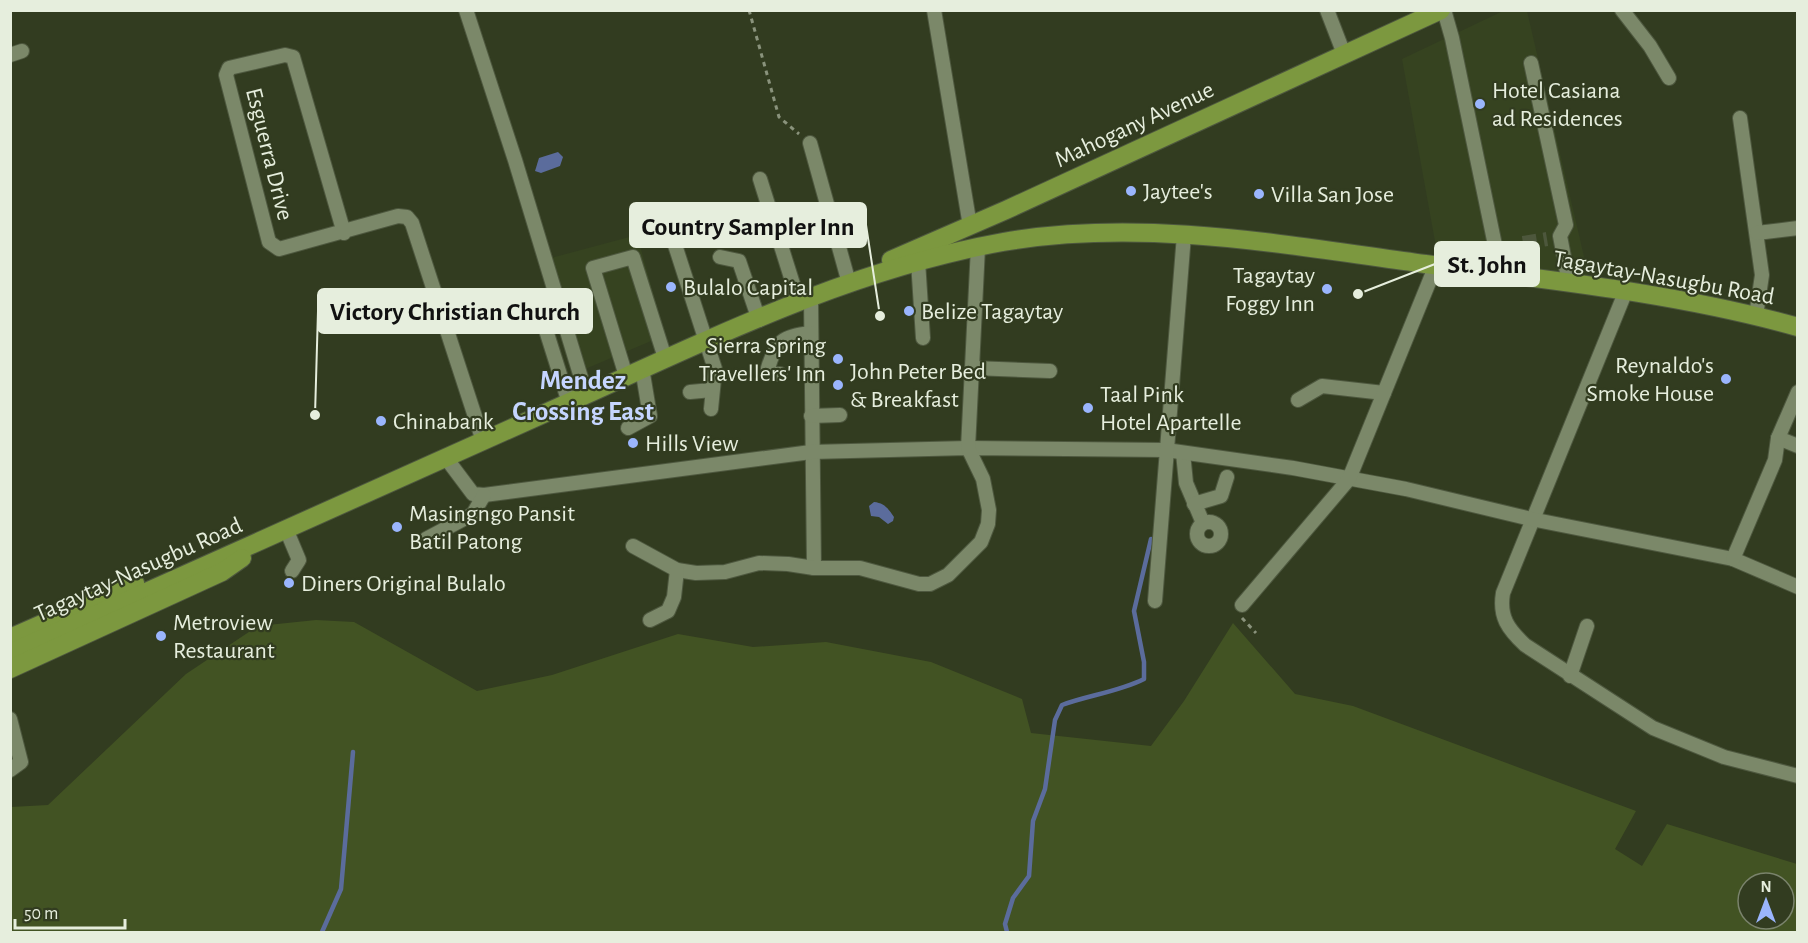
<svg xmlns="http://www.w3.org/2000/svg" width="1808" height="943" font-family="'Alegreya Sans',sans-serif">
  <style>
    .built { fill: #364320 }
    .green { fill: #425323; fill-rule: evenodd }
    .water { fill: #5b6c9c }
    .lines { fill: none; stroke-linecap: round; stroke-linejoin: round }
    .stream { stroke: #5b6c9c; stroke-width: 4.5 }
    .minor-tunnel { stroke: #4d573c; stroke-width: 14; stroke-dasharray: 14 7; stroke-linecap: butt }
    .minor-casing { stroke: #4e583f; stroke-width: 16 }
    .major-casing { stroke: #4e583f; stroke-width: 20 }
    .path { stroke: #8a937c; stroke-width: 3; stroke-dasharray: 4.5 4.5; stroke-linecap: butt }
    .minor { stroke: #7b8869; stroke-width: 14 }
    .major { stroke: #7c983f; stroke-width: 18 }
    .poi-dot { fill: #9ab5fd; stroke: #323c20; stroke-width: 2 }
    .labels { text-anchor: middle; stroke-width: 4.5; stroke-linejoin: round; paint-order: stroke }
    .poi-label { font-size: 24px; fill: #e6eedd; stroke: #323c20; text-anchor: start }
    .street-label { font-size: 24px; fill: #e6eedd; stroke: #323c20 }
    .quarter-label { font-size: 27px; font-weight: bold; fill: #c5d5ff; stroke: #323c20 }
    .leader { fill: none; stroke: #e6eedd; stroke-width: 2 }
    .callout-dot { fill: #e6eedd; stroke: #323c20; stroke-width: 2 }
    .callout { fill: #e6eedd; stroke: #e6eedd; stroke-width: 2 }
    .callout-label { font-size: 26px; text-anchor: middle; font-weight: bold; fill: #111 }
  </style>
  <rect width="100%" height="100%" fill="#323c20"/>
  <g class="built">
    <polygon points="1503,11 1527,11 1589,278 1438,258 1402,59"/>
    <polygon points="637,235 665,335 583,370 551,258"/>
  </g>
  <path class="green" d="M316,620l38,2 123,69 75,-16 126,-41 75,13 73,-5 105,20 91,37 9,34 120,13 33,-45 49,-78 62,71 58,12 283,105 -21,38 27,17 25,-42 130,40v68h-1786v-125l37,-2 138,-131 72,-48zM1748,883h36v36h-36z"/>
  <g class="water">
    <polygon points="558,152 563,157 560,166 541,173 535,171 539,158"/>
    <path d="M874,502c10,1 14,6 20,15l-1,4 -5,3 -9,-7 -8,-1 -2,-10z"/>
  </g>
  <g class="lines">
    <g class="stream">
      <polyline points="322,932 341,889 353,752"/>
      <path d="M1007,932l-2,-8 8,-26 16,-22 4,-55 12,-32 10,-69 7,-15c27,-10 56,-13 82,-26v-17l-10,-51 17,-72"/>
    </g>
    <polyline class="minor-tunnel" points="1523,243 1547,239"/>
    <g class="minor-casing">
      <g id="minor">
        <polyline points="466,10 515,160 586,394"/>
        <polyline points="934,10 970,226"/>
        <polyline points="1327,10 1344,54"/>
        <polyline points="1444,10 1452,38 1501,274"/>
        <polyline points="1622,10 1650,46 1669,78"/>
        <polyline points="10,55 22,51"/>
        <polyline points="1531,63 1566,225 1560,236 1569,283"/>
        <polyline points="1740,118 1762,275 1756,316"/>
        <polyline points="810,143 849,283"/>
        <polyline points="760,179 799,303"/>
        <polyline points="665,214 715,369 711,409"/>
        <polyline points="344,233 293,57 285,55 229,68 226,75 269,242 279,249 398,216 407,217 412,223 483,441"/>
        <polyline points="1757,233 1798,228"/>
        <polyline points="720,257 739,261 759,320"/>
        <polyline points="918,261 923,338"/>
        <path d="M1625,293l-122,300c-4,24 5,36 22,52l128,83 71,29 74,19"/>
        <polyline points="811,299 814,568"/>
        <polyline points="538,305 569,403"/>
        <polyline points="973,368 1050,371"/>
        <path d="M780,374h-10l-2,-6c8,-27 15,-32 43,-35"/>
        <polyline points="626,376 593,268 633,257 665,358"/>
        <polyline points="690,392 712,390"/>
        <polyline points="1298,400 1322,386 1384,393"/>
        <polyline points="811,416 840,415"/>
        <polyline points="628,428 650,416 642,368"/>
        <polyline points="1778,438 1798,446"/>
        <polyline points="1183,453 1186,483 1203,523"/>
        <polyline points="446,458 473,494 484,495 811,452 968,448 1166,450 1293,468 1406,489 1531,519 1733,559 1798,587"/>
        <polyline points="1194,504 1221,496 1227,477"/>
        <circle cx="1209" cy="534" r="12"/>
        <polyline points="286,529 299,560 292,571"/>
        <polyline points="426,539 473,514 484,495"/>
        <polyline points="633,546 677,570 696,573 725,572 759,563 788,564 814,568 860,568 919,584 930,584 948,575 981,542 988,524 989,510 983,479 968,448 978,247"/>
        <polyline points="1733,559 1775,460 1778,438 1798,392"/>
        <polyline points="1155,601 1184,235"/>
        <polyline points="1242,605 1349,479 1436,265"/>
        <polyline points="650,620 668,611 674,597 677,570"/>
        <polyline points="1570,676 1587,626"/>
        <polyline points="10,719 21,762 10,770"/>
      </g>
    </g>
    <g class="major-casing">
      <g id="major">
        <polyline points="891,260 1006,210 1441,10"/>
        <polyline points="10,638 135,583"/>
        <path d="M10,653c187,-84 374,-167 560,-251 140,-63 281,-133 433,-160 140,-24 283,3 422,22 124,16 252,29 373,63"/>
        <polyline points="10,669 222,572 242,558"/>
      </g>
    </g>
    <g class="path">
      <polyline points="749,10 779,117 799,134"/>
      <polyline points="1242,618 1256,633"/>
    </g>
    <use href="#minor" class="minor"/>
    <use href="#major" class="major"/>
  </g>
  <g class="poi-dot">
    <circle cx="1480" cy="104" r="6"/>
    <circle cx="1131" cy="191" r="6"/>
    <circle cx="1259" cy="194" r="6"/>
    <circle cx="671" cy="287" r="6"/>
    <circle cx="1327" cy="289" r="6"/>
    <circle cx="909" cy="311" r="6"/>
    <circle cx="838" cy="359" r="6"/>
    <circle cx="1726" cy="379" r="6"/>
    <circle cx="838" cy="385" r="6"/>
    <circle cx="1088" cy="408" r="6"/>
    <circle cx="381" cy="421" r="6"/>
    <circle cx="633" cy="443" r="6"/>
    <circle cx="397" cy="527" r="6"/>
    <circle cx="289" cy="583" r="6"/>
    <circle cx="161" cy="636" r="6"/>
  </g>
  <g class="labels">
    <g class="poi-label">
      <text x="1492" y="98">Hotel Casiana<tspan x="1492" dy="28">ad Residences</tspan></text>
      <text x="1143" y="199">Jaytee's</text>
      <text x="1271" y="202">Villa San Jose</text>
      <text x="1315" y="283" text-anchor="end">Tagaytay<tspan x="1315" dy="28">Foggy Inn</tspan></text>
      <text x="683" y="295">Bulalo Capital</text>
      <text x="921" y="319">Belize Tagaytay</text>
      <text x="826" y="353" text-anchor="end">Sierra Spring<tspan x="826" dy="28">Travellers' Inn</tspan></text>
      <text x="1714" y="373" text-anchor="end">Reynaldo's<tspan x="1714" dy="28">Smoke House</tspan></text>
      <text x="850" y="379">John Peter Bed<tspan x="850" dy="28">&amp; Breakfast</tspan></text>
      <text x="1100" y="402">Taal Pink<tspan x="1100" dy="28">Hotel Apartelle</tspan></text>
      <text x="393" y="429">Chinabank</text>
      <text x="645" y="451">Hills View</text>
      <text x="409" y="521">Masingngo Pansit<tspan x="409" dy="28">Batil Patong</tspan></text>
      <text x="301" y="591">Diners Original Bulalo</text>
      <text x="173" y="630">Metroview<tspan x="173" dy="28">Restaurant</tspan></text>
    </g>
    <g class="street-label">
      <text transform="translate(1134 124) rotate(-25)" y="8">Mahogany Avenue</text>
      <text transform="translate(270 154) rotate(76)" y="8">Esguerra Drive</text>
      <text transform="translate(1664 277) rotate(10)" y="8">Tagaytay-Nasugbu Road</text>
      <text transform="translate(138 569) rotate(-24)" y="8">Tagaytay-Nasugbu Road</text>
    </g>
    <g class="quarter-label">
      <text x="583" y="389">Mendez<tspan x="583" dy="31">Crossing East</tspan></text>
    </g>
  </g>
  <path class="leader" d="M880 316L866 225M1358 294L1435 264M315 415L318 311"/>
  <g class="callout-dot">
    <circle cx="880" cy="316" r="6"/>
    <circle cx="1358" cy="294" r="6"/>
    <circle cx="315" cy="415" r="6"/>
  </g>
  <g class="callout">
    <rect x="630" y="203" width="236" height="44" rx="6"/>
    <rect x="1435" y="242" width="104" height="44" rx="6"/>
    <rect x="318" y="289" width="274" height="44" rx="6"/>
  </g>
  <g class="callout-label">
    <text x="748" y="235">Country Sampler Inn</text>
    <text x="1487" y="273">St. John</text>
    <text x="455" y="320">Victory Christian Church</text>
  </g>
  <rect width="1808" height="943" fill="none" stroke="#e6eedd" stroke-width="24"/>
  <g transform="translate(1766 901)"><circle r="28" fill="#323c20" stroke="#7a836c" stroke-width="1.5"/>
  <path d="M0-4.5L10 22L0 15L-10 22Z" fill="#9ab5fd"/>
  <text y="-9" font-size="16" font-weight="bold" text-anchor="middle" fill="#e6eedd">N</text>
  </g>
  <path d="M15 919v9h110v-9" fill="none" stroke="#e6eedd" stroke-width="3"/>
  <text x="24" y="919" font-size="18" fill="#e6eedd" stroke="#323c20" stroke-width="4.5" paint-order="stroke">50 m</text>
</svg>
